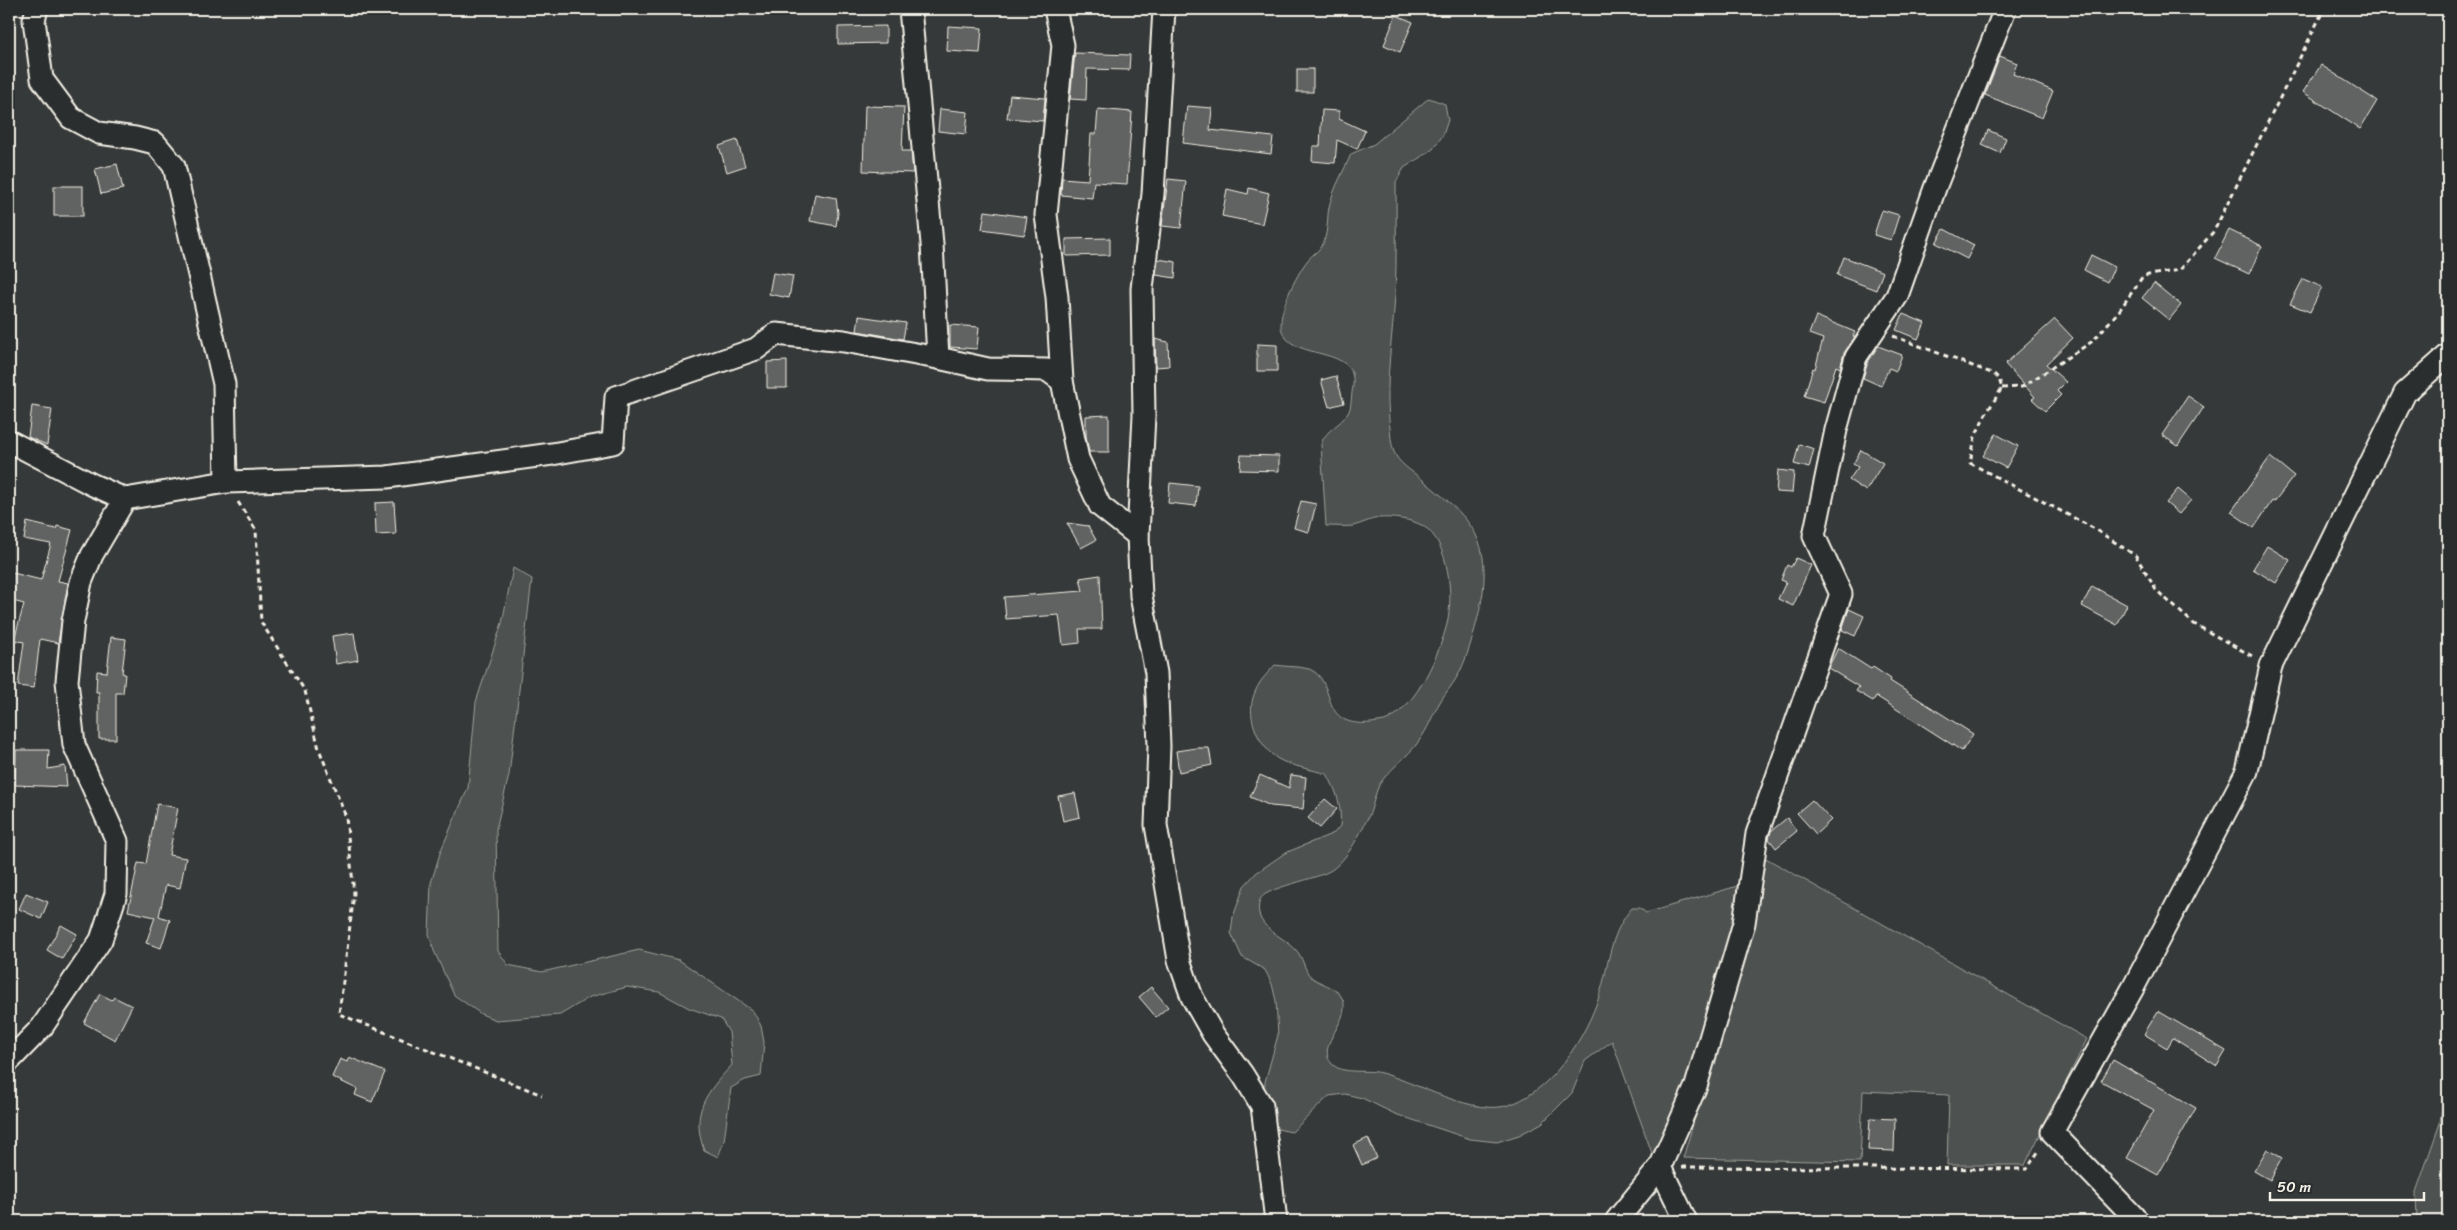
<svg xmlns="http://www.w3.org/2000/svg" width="2457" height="1230" font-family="Sriracha,sans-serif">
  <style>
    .green { fill: #4e514f; stroke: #a1a19c }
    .building { fill: #616362; stroke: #f4f1e8 }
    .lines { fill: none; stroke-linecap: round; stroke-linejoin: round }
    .minor-casing { stroke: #f4f1e8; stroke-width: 25 }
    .path { stroke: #f4f1e8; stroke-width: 3; stroke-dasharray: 5 4; stroke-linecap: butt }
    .minor { stroke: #2a2d2e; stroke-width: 21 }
  </style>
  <rect width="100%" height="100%" fill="#363939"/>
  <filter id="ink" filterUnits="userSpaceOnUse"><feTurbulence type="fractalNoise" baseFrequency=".02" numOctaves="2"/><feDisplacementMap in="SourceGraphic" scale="10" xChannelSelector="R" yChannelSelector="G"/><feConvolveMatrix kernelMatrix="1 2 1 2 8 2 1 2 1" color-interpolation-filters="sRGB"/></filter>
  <g filter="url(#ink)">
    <g class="green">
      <path d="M1429,98l16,6 3,16 -5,15 -10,14 -29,19 -8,14c0,37 1,75 -1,112 -2,43 -10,81 -6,126 2,12 1,26 7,36 6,10 20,18 28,25 41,34 66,52 59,111 -3,21 -15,67 -26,85 -5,9 -12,16 -17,25 -7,12 -12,27 -21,39 -11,16 -30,28 -40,44 -4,9 -6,20 -9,28 -9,19 -21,44 -37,56 -15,11 -69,18 -73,31 -9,27 23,35 36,50 7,7 8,19 14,26 9,8 25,10 31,20 15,23 -29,49 -8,69 10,9 31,5 44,7 37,8 98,47 135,32 45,-17 80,-77 91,-121 7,-28 9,-52 29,-75h8l6,5 95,-28 -3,37 -65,206 -20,28 -41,-115 -27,20 -13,32 -30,30 -23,12 -22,7 -27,-3 -75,-25 -33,-16 -17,-4 -16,2 -37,36 -15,-3 -13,-30 1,-17 13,-47 -2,-34 -4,-17 -7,-14 -23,-13 -11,-24 2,-16 11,-31 12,-13 29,-20 49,-20 6,-7c2,-19 -3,-35 -13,-52 -13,-4 -37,-8 -49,-15 -21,-14 -34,-46 -22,-69 4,-10 12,-17 19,-25 10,2 24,1 34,4 30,12 7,59 62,54 5,-1 13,-1 18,-4 28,-15 50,-64 58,-95 7,-27 2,-83 -24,-98 -11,-7 -32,-9 -44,-8 -9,1 -17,6 -26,8 -8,1 -18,0 -27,0l-5,-82c5,-15 19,-18 27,-31 4,-6 3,-19 5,-26 6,-43 -60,-25 -71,-56 -6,-17 15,-57 25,-70 6,-8 14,-10 17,-20 4,-11 3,-23 5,-34 4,-18 15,-36 22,-53l23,-10z"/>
      <path d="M513,568l19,11 -23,196 -13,54 2,122 10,14 34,7 97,-22 40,10 74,51 8,15 3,16 -3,34 -16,4 -14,8 -7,53 -6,16 -14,-7c-14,-39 3,-58 28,-85l-3,-33 -8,-13 -32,-11 -30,-16 -32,-5 -37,10 -30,18 -64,5 -15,-6 -27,-19 -20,-44 -5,-17 2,-51 10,-33 27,-62 8,-86 26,-79z"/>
      <polygon points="1762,856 2087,1039 2025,1165 1947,1165 1949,1095 1863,1091 1860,1162 1683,1158 1728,1008"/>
      <polygon points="2448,1052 2448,1221 2417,1221 2416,1192 2440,1123"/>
    </g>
    <g class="building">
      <polygon points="1396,15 1413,22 1400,52 1384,45"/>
      <polygon points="886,26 886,43 838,44 838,27"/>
      <polygon points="948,26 982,28 980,53 947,51"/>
      <polygon points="1075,53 1130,55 1129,70 1087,69 1086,100 1070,99"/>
      <polygon points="2000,56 2017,63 2013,74 2053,91 2042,118 1985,95"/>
      <polygon points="2321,65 2377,101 2360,129 2303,92"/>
      <rect x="1297" y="69" width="16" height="23"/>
      <polygon points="1010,95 1045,98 1043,121 1007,118"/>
      <polygon points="865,106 904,107 902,151 911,151 913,173 863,171"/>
      <polygon points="1187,106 1212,108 1210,130 1273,137 1271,154 1183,143"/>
      <polygon points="940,109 968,112 966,134 938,131"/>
      <polygon points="1098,109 1132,112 1127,184 1094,182 1092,198 1061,195 1062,178 1088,180 1091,134 1096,134"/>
      <polygon points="1322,110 1339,111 1339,119 1365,131 1357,149 1337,140 1335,163 1312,161 1313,146 1320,146"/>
      <polygon points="1988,130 2006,138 2000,153 1982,145"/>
      <polygon points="737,140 745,166 727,172 719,146"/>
      <polygon points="117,164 123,189 101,194 95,169"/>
      <polygon points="1168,179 1186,181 1181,228 1162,226"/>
      <rect x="54" y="186" width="29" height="30"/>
      <polygon points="1249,188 1269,193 1262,224 1222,216 1227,189 1248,194"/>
      <polygon points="815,194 836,198 838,213 836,226 810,221"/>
      <polygon points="1882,210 1899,215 1891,240 1874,235"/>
      <polygon points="985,211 1027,217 1024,235 982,229"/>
      <polygon points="1944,229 1974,245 1967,259 1936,243"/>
      <polygon points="2229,230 2262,246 2249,274 2215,258"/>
      <polygon points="1110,238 1110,255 1066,256 1066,239"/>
      <polygon points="2091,255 2115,267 2107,282 2084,270"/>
      <polygon points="1844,257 1883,272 1876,290 1837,275"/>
      <polygon points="1158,259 1176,262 1175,278 1156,275"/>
      <polygon points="773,273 793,276 789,298 769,294"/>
      <polygon points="2303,279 2322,287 2310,312 2290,304"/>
      <polygon points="2154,283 2181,305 2169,320 2142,298"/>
      <polygon points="1903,314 1925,323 1918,339 1896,330"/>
      <polygon points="859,316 906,323 903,339 857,331"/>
      <polygon points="1816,316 1855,332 1853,336 1855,337 1844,353 1840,368 1836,366 1824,402 1804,396 1813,368 1815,369 1823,339 1809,334"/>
      <polygon points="2055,319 2073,338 2046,364 2066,382 2057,391 2061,395 2045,411 2032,399 2035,397 2005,364"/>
      <polygon points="950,325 979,327 977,349 950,347"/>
      <polygon points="1155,339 1168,342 1169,366 1156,367"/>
      <polygon points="1257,344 1277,345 1277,371 1257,371"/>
      <polygon points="1878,346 1902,355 1896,371 1889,368 1881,386 1863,378 1868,362"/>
      <polygon points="787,361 787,388 767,388 767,362"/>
      <polygon points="1336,376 1344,403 1329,407 1321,380"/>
      <polygon points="2188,396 2204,407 2178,446 2162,435"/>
      <polygon points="32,406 52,409 47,445 28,437"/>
      <polygon points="1109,415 1109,452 1089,452 1086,436 1086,416"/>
      <polygon points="1996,434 2018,446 2006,468 1983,456"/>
      <polygon points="1799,444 1814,449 1809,468 1794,464"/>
      <polygon points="1861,450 1883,463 1866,491 1849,480 1858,467 1853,464"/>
      <polygon points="1241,455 1279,456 1279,471 1240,470"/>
      <polygon points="2270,457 2294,476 2274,502 2272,501 2254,528 2231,512"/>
      <polygon points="1778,470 1794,472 1792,493 1776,492"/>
      <polygon points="1170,483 1198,486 1196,506 1168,503"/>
      <polygon points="2178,489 2191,500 2179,514 2166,503"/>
      <polygon points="1301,501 1316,504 1309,532 1294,528"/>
      <polygon points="394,502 396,534 376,535 375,503"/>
      <polygon points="27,522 56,529 57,526 72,530 58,581 68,583 58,643 40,639 34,688 18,686 24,642 14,640 24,604 9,600 9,572 41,580 51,544 24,539"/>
      <polygon points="1067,523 1088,526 1096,540 1081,548"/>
      <polygon points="2267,546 2290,560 2276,583 2253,569"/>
      <polygon points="1796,558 1811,565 1793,606 1778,599 1786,582 1781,580 1787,565 1791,567"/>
      <polygon points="1100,575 1102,629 1079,629 1080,643 1063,645 1059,615 1006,619 1004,597 1083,591 1080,578"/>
      <polygon points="2092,586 2127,605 2117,625 2082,606"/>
      <polygon points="1849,609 1864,616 1855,636 1842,630"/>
      <polygon points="354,633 358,660 336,664 332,636"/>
      <polygon points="111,637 126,639 122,673 125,674 123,693 116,693 116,739 99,739 99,692 96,692 97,671 107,672"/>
      <polygon points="1838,648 1871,669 1873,667 1891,679 1890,681 1973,734 1962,751 1876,696 1873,701 1856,691 1859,687 1828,668"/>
      <polygon points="1196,748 1209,748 1212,765 1179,772 1176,751"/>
      <polygon points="16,750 49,750 48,769 65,766 67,787 15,785"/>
      <polygon points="1260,775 1289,788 1291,775 1306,777 1303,809 1271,806 1250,797"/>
      <polygon points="1075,793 1080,817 1063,821 1058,796"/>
      <polygon points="1325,799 1337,809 1320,828 1308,818"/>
      <polygon points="1812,800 1831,820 1816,834 1797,813"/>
      <polygon points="157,804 178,808 169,855 186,858 180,888 166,885 159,916 170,920 161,948 146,943 155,917 128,911 138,863 146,864"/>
      <polygon points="1787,818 1797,831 1776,848 1769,839 1771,831"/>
      <polygon points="26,893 48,902 41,919 19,909"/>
      <polygon points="61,925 77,934 62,959 47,950"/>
      <polygon points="1151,987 1168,1007 1156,1017 1139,997"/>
      <polygon points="100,994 112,1000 114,997 132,1006 115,1040 84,1023"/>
      <polygon points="2158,1011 2226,1051 2217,1066 2173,1038 2167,1048 2144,1034"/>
      <polygon points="349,1057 385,1072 372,1102 355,1095 357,1089 332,1077 340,1059 347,1062"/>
      <polygon points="2113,1060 2196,1108 2158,1175 2127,1158 2154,1110 2101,1081"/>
      <polygon points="1870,1118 1895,1119 1894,1151 1868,1150"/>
      <polygon points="1368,1138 1377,1158 1362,1165 1353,1145"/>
      <polygon points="2267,1149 2282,1158 2270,1180 2254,1171"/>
    </g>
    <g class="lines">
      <g class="minor-casing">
        <g id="minor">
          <polyline points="37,9 34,20 42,79 71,118 99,133 135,138 155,143 174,166 224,384 226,482"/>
          <polyline points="910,9 932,244 938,358 988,369 1047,370 1062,381 1078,459 1100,506 1138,536"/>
          <polyline points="1055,9 1063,45 1046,215 1057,297 1062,381"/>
          <polyline points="1164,9 1153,194 1142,289 1144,415 1138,536 1141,596 1156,673 1159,746 1156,825 1179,960 1192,997 1213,1034 1243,1075 1262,1106 1276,1221"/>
          <polyline points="9,441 93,485 125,499"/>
          <polyline points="9,1061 42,1027 101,940 116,894 117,841 74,745 67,681 73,621 81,582 92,555 125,499 226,482 387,477 552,454 613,443 616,397 756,349 776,334 844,341 938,358"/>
          <polyline points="1660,1167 1686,1221"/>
          <polyline points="1616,1221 1660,1167 1696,1086 1744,923 1757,834 1841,594 1814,536 1836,430 1856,357 1897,296 1935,188 2005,9"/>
          <polyline points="2138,1221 2052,1132 2133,988 2247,771 2271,666 2405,393 2448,355"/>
        </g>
      </g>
      <g class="path">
        <polyline points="1893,336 1994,374 1999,379 2002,388 1984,417 1975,437 1970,463 2093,528 2136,556 2156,590 2194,624 2254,657"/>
        <polyline points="2002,388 2022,387 2093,341 2119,311 2143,276 2180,270 2214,231 2324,9"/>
        <polyline points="238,502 256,530 261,622 305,691 319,749 346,817 354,893 339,1014 542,1095"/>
        <polyline points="1682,1167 2027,1169 2040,1149"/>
      </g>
      <use href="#minor" class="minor"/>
    </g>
  </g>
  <rect width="2457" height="1230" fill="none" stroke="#2a2d2e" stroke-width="30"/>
  <rect x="15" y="15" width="2427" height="1200" fill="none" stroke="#f4f1e8" stroke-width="2" filter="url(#ink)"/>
  <path d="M2270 1192v8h154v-8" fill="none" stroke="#f4f1e8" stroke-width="2.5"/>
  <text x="2277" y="1192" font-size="15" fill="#f4f1e8" stroke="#2a2d2e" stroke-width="4" paint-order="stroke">50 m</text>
</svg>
